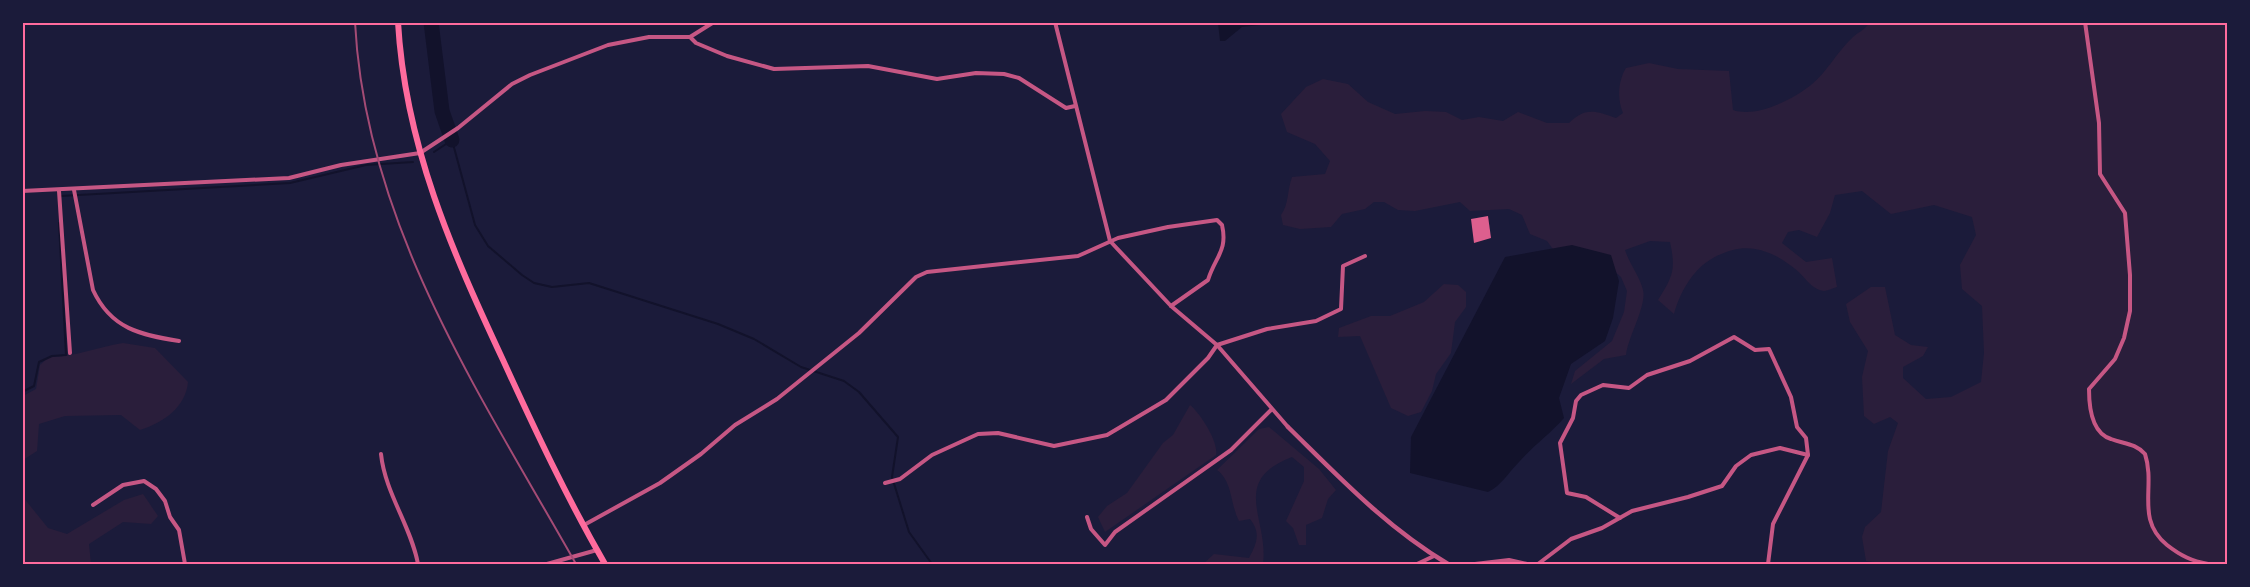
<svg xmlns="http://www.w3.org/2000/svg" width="2250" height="587" font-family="'Roboto Serif',serif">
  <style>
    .green { fill: #2a1e3b }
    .water { fill: #12122b }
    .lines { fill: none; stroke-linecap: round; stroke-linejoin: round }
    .stream { stroke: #12122b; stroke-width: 2 }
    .river { stroke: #12122b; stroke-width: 15 }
    .building { fill: #dd5f8e }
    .minor { stroke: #c65784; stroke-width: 4 }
    .tertiary { stroke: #c65784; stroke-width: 4.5 }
    .primary { stroke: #ff6b9d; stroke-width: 6 }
    .rail { stroke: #a44b75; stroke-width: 2 }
    .neatline { fill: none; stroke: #ff6b9d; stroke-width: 2 }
  </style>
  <rect width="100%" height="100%" fill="#1b1b3a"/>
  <g class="green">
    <path d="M1869,23h358v541h-337l-24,-3 -4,-24 3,-10 16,-15 7,-61 10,-28 -8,-6 -16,7 -10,-8 -2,-39 6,-26 -18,-29 -4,-18 25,-17h14l10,48 16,10 17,2 -5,9 -20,11v11l23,21 25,-2 30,-15 3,-29 -2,-47 -20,-17 -2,-24 16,-30 -4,-18 -38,-12 -43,9 -29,-23 -27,4 -5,18 -13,24 -18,-7 -11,2 -6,11 24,19 26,-4 5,29c-4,1 -10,4 -13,4 -14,-2 -20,-16 -30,-23 -27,-21 -51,-27 -81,-10 -20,11 -33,34 -39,56l-16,-14c15,-24 18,-30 12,-58l-20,-1 -25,9c4,13 15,27 18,40 4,15 -15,47 -17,65l-22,4 -33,25 4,-13 37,-30 12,-29 3,-21 -6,-14 -20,-18 -43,-3 -11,-15 -17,-7 -8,-19 -13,-6 -39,2 -10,-9 -45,9 -17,-1 -14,-8h-10l-9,7 -23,5 -11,13 -31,2 -17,-4 -2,-10c8,-11 6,-24 11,-38l33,-3 5,-13 -15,-17 -28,-12 -6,-18 25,-27 17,-8 25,5 20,18 27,12 30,-3 21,1 16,8 17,-3 24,4 15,-9 29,11h22c17,-16 26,-12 47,-5l7,-5c-6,-14 -5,-32 3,-45l23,-5 29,6 51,2 4,39c23,8 59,-10 78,-25 16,-13 26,-33 41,-47 6,-6 13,-8 17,-15z"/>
    <polygon points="1444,284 1458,285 1466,292 1466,307 1455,322 1451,353 1436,374 1432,391 1421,412 1408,416 1391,408 1360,336 1338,337 1339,328 1371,316 1390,316 1424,302"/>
    <path d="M123,343l32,5 33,34c-2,25 -25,41 -48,48l-19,-15 -56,1 -26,8 -2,27 -14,9v-64l13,-7 4,-24 9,-8c26,0 48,-10 74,-14z"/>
    <path d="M1190,405c10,8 29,37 26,50l-111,77 -7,-15 9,-11 20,-13 36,-50 10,-8z"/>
    <path d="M1269,427l50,42 17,21 -8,9 -6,19 -16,7v20h-7l-6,-17 -7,-7 18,-40v-14l-12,-10c-63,24 -23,62 -29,107h-60l11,-10 35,4c8,-15 12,-25 1,-39l-11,2c-9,-17 -6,-39 -22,-51l42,-41z"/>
    <polygon points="143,494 158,516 151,524 123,522 89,544 91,564 23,564 23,497 48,528 67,534 124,500"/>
  </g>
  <g class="water">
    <polygon points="1218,23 1218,22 1280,23 1242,27 1225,41 1220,41"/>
    <path d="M1572,245l39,10 8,26 -6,37 -8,23 -34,23 -12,34 5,20c-14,16 -31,28 -45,44 -11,11 -17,23 -31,30l-78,-19 1,-36 94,-180z"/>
  </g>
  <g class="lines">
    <g class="stream">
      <polyline points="434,152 452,140 475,225 488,246 522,275 534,283 552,287 589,283 718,324 754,339 801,367 844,381 859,392 898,437 892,477 909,532 932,564"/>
      <polyline points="61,196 290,183 366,165 413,162"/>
      <polyline points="22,392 34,386 39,362 52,356 66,355 59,223"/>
    </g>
    <polyline class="river" points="431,22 442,111 452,140"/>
  </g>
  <polygon class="building" points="1488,216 1491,238 1474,243 1471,219"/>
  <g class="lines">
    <g class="minor">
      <polyline points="1055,22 1110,241 1171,306 1217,345 1288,427"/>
      <path d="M2085,22l14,101 1,51 25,39 5,62v36l-6,27 -9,21 -26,30c0,17 2,44 22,50 13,5 24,4 34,15 11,33 -10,65 22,91 14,11 25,16 41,19"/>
      <polyline points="690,37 696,43 727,56 774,69 868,66 937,79 976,73 1004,74 1019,78 1066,108 1075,106"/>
      <path d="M74,190l19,100c18,39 48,45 86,51"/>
      <polyline points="22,191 289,178 341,165 420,153 458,128 512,84 530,75 608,45 649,37 690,37 714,22"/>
      <polyline points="59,191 70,353"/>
      <path d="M381,454c4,39 30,72 37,110"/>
      <polyline points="885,483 900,479 932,455 978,434 998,433 1054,446 1107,435 1166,400 1208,358 1217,345 1267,329 1316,321 1341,309 1343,266 1365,256"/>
      <polyline points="93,505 123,485 144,481 156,489 165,501 170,517 179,530 185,564"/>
      <polyline points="1087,517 1091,529 1105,545 1115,532 1231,450 1271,410"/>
      <polyline points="1620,518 1586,497 1567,493 1560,443 1573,418 1576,401 1581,395 1603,385 1629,388 1647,375 1690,361 1734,337 1755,350 1769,349 1791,397 1797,427 1806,438 1808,455 1773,524 1768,564"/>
      <path d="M584,525l76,-42 41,-29 34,-29 42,-26 82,-66 57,-56 11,-5 151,-16 40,-18 50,-11 49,-7 5,5c6,26 -7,32 -14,55l-37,26"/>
      <polyline points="547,564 597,550"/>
      <polyline points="1417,564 1434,556"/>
      <polyline points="1475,564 1509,560 1527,564"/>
      <polyline points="1538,564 1571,539 1602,528 1632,511 1688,497 1722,486 1736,466 1751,455 1780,448 1808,455"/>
    </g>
    <path class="tertiary" d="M1288,427c51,50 98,100 160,137"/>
    <path class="primary" d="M398,22c7,123 54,229 105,338 32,70 64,138 102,204"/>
    <path class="rail" d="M355,22c10,202 125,372 221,542"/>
  </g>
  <rect width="2250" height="587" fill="none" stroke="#1b1b3a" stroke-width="48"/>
  <rect x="24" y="24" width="2202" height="539" class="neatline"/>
</svg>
